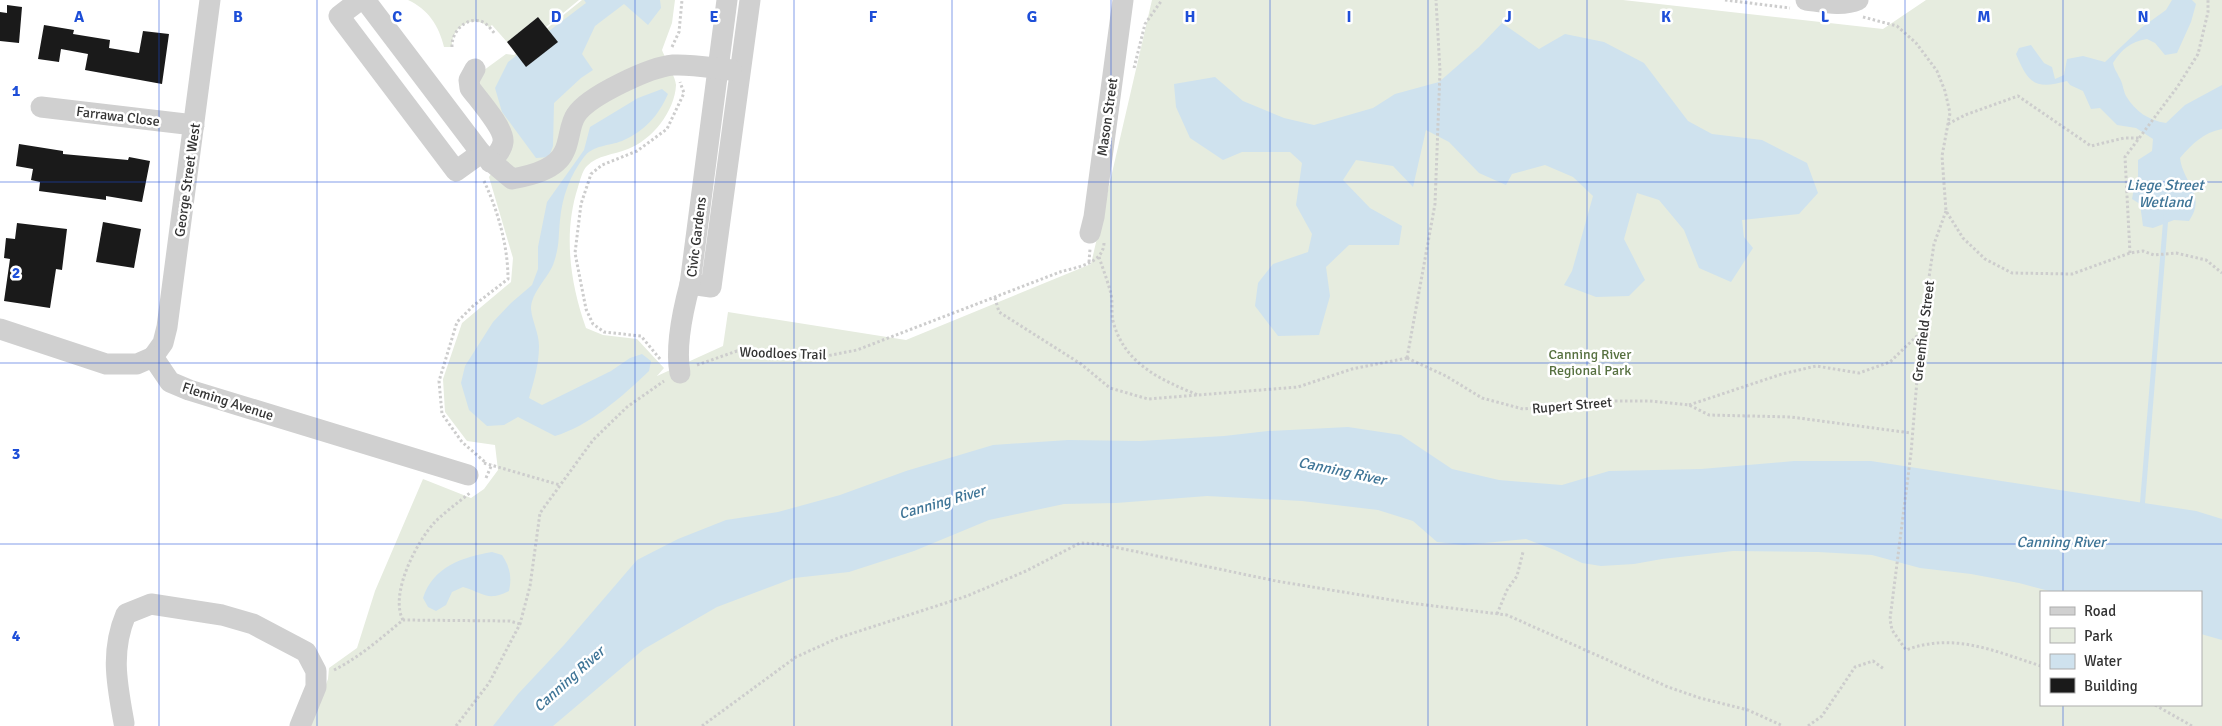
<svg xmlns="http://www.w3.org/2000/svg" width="2222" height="726" font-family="Signika,sans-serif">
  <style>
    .green { fill: #e6ecdf; fill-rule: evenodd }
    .water { fill: #cfe2ee }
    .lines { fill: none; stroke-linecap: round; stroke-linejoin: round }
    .stream { stroke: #cfe2ee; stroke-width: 5 }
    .building { fill: #1a1a1a }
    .path { stroke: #cdcdcd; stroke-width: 3; stroke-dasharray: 2.5 2.5; stroke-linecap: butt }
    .minor { stroke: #d0d0d0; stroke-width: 21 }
    .grid { fill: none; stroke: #1d4ed8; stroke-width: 1; stroke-opacity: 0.55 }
    .labels { text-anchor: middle; stroke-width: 5; stroke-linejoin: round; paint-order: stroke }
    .street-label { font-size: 14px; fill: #333; stroke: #fff }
    .park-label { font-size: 14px; fill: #56703f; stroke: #fff }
    .water-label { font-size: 15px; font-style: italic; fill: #3f7597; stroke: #fff }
    .grid-label { font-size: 16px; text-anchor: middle; font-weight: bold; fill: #1d4ed8; stroke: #fff; stroke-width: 5; stroke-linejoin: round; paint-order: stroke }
  </style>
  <rect width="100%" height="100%" fill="#fff"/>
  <g class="green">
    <path d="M408,0h171l-33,27 -8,-10 -31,25 -15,-17 -3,2c-16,-13 -38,-1 -37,20h-8c-5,-21 -16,-38 -36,-47z"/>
    <path d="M582,0h93l-3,23 -10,27c3,8 14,28 14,35 -1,26 -24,55 -48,64 -15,6 -30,6 -41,17 -5,5 -7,15 -9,21 -15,46 -8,96 8,141l17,7 34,4 27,29 -7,8 66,-30 5,-34 178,28 185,-76 61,-264h471l260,29 43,-29h296v726h-1912l18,-47 1,-11 28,-20 18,-57 48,-112 48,19 13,-9 14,-19 -3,-25 -28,-4 -22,-29 -2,-33 19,-56 49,-41 2,-24 -24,-81 15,-22 -27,-67 3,-15 26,-19 8,1zM2041,592h160v113h-160z"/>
  </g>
  <g class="water">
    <polygon points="584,0 660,0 661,8 648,25 624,4 595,26 582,54 593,70 581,78 554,103 553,146 549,157 536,158 502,112 495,88 508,62 586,3"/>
    <path d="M2172,0h20l4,4 -5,18 -14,31 -12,2 -10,-12 -8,-4c-17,3 -25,10 -34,24 1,6 4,9 6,14 4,6 4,13 7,19 10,16 22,24 40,27l19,-18 37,-20v44c-19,4 -29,14 -42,29 3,25 27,37 9,63l-15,-1 -21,8 -10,-2 -3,-22 -8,-5 2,-11 4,-6v-22l14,-9 1,-12 -17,-11 -19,-3 -17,-17 -9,1 -8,-18 -13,-6 -3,-4c-32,9 -39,2 -51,-27l3,-6 12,-3 13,18 8,4 3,12 9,-4 3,-16 16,-3 22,6 36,-34 25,-18z"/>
    <polygon points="1502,23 1539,49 1565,34 1604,42 1644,63 1688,121 1712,134 1762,140 1807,163 1818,193 1799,214 1742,220 1744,237 1753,248 1731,282 1699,268 1684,230 1659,200 1637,193 1624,239 1645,280 1629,296 1596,297 1564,285 1572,271 1593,196 1573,177 1545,165 1512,174 1506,185 1479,173 1449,142 1426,130 1413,187 1393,166 1356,160 1343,180 1370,208 1402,226 1399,245 1349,245 1326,267 1330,296 1319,335 1278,336 1255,306 1258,283 1273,264 1308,252 1312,234 1296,205 1302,163 1290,152 1242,152 1223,160 1190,138 1176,107 1174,84 1215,77 1243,101 1284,118 1314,125 1373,108 1395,94 1439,82 1479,47"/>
    <path d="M662,89l6,5c-10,22 -23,37 -46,47 -13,5 -29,4 -38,16 -14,18 -22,40 -24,63 -2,19 0,25 -7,45 -6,14 -22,28 -22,44 1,12 8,24 8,37 0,18 -5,35 -10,52l13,7 69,-34 19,-13 12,-4 9,7 -2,10c-26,25 -60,55 -94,65l-37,-19 -14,8 -17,1 -18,-16 -8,-27 4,-17 28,-44 18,-19 21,-18 6,-16v-22l9,-45 37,-52 6,-23 48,-29z"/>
    <polygon points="1348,427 1401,435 1452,469 1499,480 1562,485 1609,471 1701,469 1794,461 1871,461 2196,511 2222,519 2222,640 2201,634 2201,592 2053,592 2019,583 1971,574 1920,568 1872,555 1818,552 1733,551 1662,559 1634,564 1601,566 1582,563 1555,550 1526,539 1464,545 1437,542 1413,521 1378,510 1302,501 1207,496 1116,503 1064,504 989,520 914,551 849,572 794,578 717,607 644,649 553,726 493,726 518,694 564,645 637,560 678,539 726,520 778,512 840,495 906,471 993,445 1068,440 1140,441 1224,436 1268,431"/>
    <path d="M492,552l10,3c8,12 10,22 7,36 -22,11 -25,2 -46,-4l-11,5 -6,13 -10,6 -8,-4 -5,-9c10,-31 39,-41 69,-46z"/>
  </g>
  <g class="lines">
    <polyline class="stream" points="2142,509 2166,216"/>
  </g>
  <g class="building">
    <polygon points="7,5 22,7 19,43 0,41 0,12 7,13"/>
    <polygon points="538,17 558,42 526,67 507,42"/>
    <polygon points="44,25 74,30 73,34 110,40 109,48 139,53 143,31 169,34 162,84 85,70 88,54 61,49 59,62 38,59"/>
    <polygon points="19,144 63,151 63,154 128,160 129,157 150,161 142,202 106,196 106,200 39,191 40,182 31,180 33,169 16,166"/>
    <polygon points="103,222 141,229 134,268 96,262"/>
    <polygon points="17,223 67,229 62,270 56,269 50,308 4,301 10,259 4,258 6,238 15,239"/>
  </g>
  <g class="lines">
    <g class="path">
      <polyline points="1725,0 1790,8"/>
      <polyline points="1863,17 1897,26 1916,43 1937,71 1945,91 1950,113 1942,156 1946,211 1963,238 1985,259 2012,273 2072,274 2130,253 2143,251 2154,255 2176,253 2206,260 2222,273"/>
      <path d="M452,47c-1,-14 13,-30 28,-26 6,1 11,8 15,13"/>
      <polyline points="672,47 679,32 682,0"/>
      <polyline points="1134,68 1145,24 1162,0"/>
      <polyline points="1948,124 1965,115 2018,96 2091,146 2124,138 2139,138"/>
      <path d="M484,181c14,30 24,65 24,98l-35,27 -16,16 -18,59 3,33 20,28 23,20"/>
      <path d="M1946,211l-12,33 -13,87 -10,122 -21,166 2,11 14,20c48,-18 88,1 135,16"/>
      <polyline points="2130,253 2125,157 2178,86 2198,54 2208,12 2208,0"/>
      <path d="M1099,257c4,12 9,25 12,37 2,9 0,19 2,27 11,43 48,59 85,74"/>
      <polyline points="1089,262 1090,249"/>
      <polyline points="995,298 999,312 1081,364 1110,388 1148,399 1298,387 1352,369 1407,358"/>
      <polyline points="1407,358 1446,376 1482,398 1523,409 1602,401 1650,401 1689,405 1709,415 1791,417 1911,433"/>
      <polyline points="1407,358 1435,204 1440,71 1436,0"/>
      <polyline points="660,359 641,336 604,332 593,324 586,309 575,253 581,204 591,174 602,165 637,151 667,129 684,93 680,82"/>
      <path d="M697,365l40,-14 84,6 36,-7 203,-78c17,-5 43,-8 44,-29"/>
      <polyline points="1689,405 1782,374 1816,366 1859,373 1890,362 1921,332"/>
      <polyline points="484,463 560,485"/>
      <polyline points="486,478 492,464"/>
      <polyline points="1497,614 1507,590 1517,576 1523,552"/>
      <path d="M403,620c-14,-26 14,-79 32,-98 11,-11 24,-20 36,-30"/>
      <path d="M334,670c26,-13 47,-32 69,-50l107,1 10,3"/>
      <polyline points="2155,705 2192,726"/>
      <polyline points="456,726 489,683 520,624 530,586 540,513 593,440 627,407 664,381"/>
      <polyline points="702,726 796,657 838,638 967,596 1026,571 1080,543 1100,544 1276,581 1410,603 1507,615 1668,687 1700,698 1748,710 1783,726"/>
      <polyline points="1808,726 1822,716 1855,667 1873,661 1884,669"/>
    </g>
    <g class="minor">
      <polyline points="360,0 339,16 456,171 481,153 365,0"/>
      <polyline points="727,0 690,284 711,287 750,0"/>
      <path d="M1806,0c16,2 36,7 52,0"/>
      <path d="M475,69l-6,11 1,8c8,11 35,41 33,54 -1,8 -7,14 -13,20"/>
      <polyline points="41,107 194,125"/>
      <path d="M481,153l31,26c17,-3 44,-9 52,-27 6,-11 5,-27 12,-37 12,-19 74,-48 97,-50 19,-1 39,3 58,5"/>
      <polyline points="1090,233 1094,217 1123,0"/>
      <polyline points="0,329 106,364 137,364 153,357"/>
      <polyline points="153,357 163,343 167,327 210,0"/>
      <polyline points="153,357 170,382 189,390 468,475"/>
      <path d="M680,373c-5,-26 3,-63 10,-89"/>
      <path d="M124,723c-7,-39 -14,-71 2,-109l25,-10 71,11 31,9 53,28 10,19v16l-16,39"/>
    </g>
  </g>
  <path class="grid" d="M159,0v726M317,0v726M476,0v726M635,0v726M794,0v726M952,0v726M1111,0v726M1270,0v726M1428,0v726M1587,0v726M1746,0v726M1905,0v726M2063,0v592M0,182h2222M0,363h2222M0,544h2222M2063,705v21"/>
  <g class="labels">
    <g class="street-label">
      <text transform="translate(118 116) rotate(7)" y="5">Farrawa Close</text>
      <text transform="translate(1107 117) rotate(-82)" y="5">Mason Street</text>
      <text transform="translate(187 180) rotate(-82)" y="5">George Street West</text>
      <text transform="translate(696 237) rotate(-83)" y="5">Civic Gardens</text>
      <text transform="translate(1923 331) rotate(-83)" y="5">Greenfield Street</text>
      <text transform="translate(783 353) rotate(2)" y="5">Woodloes Trail</text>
      <text transform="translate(228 401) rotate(18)" y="5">Fleming Avenue</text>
      <text transform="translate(1572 405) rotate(-5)" y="5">Rupert Street</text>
    </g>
    <g class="park-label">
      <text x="1590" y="359">Canning River<tspan x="1590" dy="16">Regional Park</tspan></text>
    </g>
    <g class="water-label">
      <text x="2165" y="190">Liege Street<tspan x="2165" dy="17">Wetland</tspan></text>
      <text transform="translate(1342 471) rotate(12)" y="5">Canning River</text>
      <text transform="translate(942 502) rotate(-16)" y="5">Canning River</text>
      <text x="2061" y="547">Canning River</text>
      <text transform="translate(569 679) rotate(-42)" y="5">Canning River</text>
    </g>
  </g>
  <g class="grid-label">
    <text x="79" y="22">A</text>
    <text x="238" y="22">B</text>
    <text x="397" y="22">C</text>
    <text x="556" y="22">D</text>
    <text x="714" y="22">E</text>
    <text x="873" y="22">F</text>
    <text x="1032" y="22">G</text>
    <text x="1190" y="22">H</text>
    <text x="1349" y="22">I</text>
    <text x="1508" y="22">J</text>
    <text x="1666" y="22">K</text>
    <text x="1825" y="22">L</text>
    <text x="1984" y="22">M</text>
    <text x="2143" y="22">N</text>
    <text x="16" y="96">1</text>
    <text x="16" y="278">2</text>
    <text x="16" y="459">3</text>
    <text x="16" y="641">4</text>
  </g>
  <rect x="2040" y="591" width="162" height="115" fill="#ffffff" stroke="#adadad"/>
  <rect x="2050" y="607" width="25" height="8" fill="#d0d0d0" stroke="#adadad"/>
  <text x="2084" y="616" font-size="15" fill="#333333">Road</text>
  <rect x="2050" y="628" width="25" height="15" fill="#e6ecdf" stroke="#adadad"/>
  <text x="2084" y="641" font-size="15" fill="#333333">Park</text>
  <rect x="2050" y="654" width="25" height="15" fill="#cfe2ee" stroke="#adadad"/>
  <text x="2084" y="666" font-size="15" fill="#333333">Water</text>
  <rect x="2050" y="678" width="25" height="15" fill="#1a1a1a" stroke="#adadad"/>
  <text x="2084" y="691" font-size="15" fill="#333333">Building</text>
</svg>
